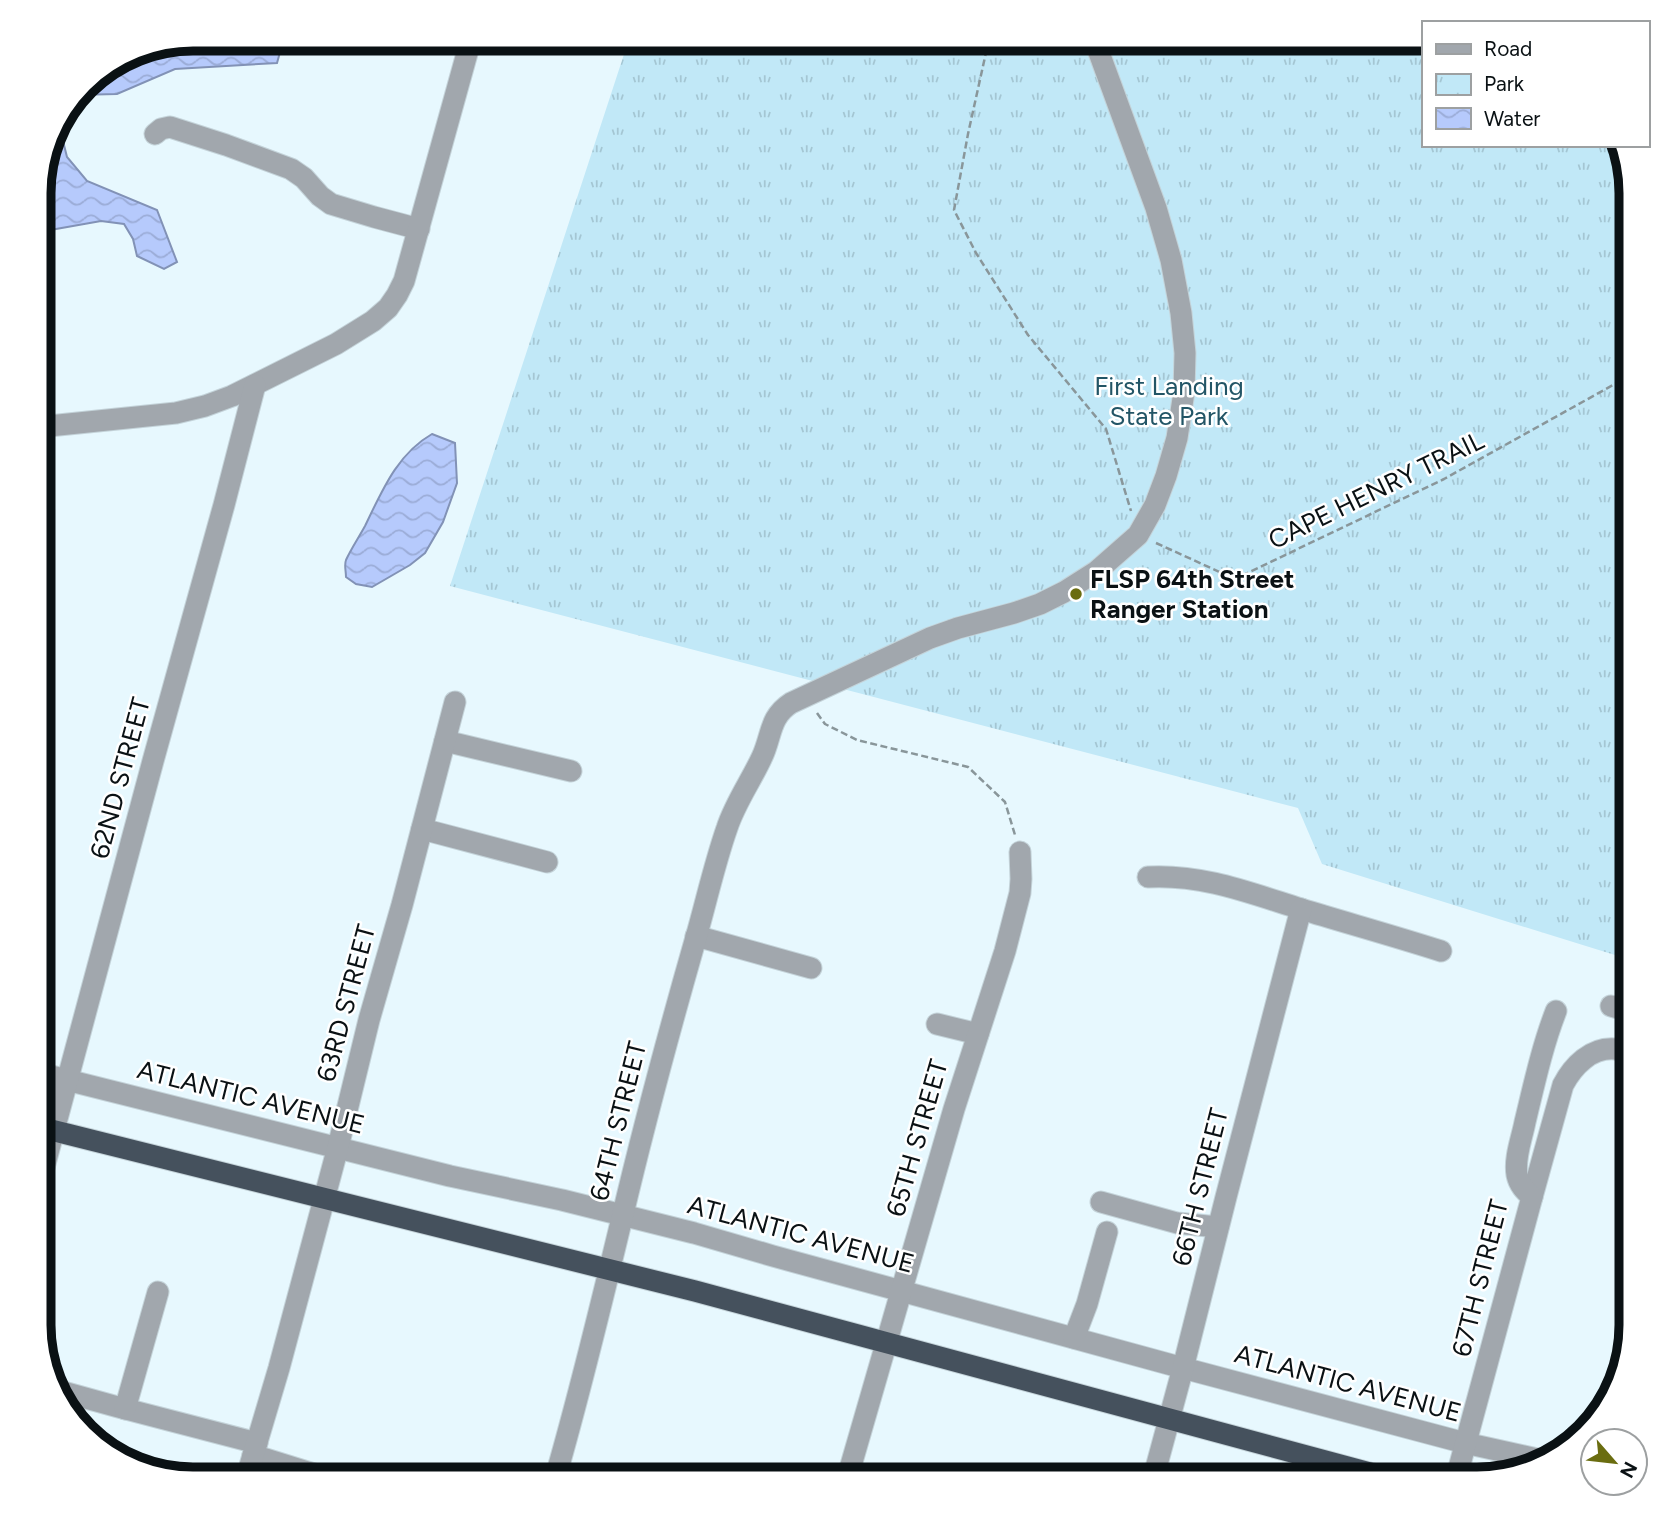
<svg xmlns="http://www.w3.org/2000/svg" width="1670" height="1518" font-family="Figtree,sans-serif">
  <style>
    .park { fill: url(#park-tufts) }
    .water { fill: url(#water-waves); stroke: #8292b6; stroke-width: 2 }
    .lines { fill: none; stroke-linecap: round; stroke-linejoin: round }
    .minor-casing { stroke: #c4d3d9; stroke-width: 23 }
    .highway-casing { stroke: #c4d3d9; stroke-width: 23 }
    .path { stroke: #89969a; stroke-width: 2.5; stroke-dasharray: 7 3.5; stroke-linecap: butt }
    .minor { stroke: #a1a7ad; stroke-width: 21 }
    .highway { stroke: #45515d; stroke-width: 21 }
    .poi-dot { fill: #6a6d10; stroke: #fff; stroke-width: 2.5 }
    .labels { text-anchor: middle; stroke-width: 5; stroke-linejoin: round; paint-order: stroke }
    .park-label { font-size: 26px; fill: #256; stroke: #fff }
    .street-label { font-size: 26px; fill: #0a1114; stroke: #fff }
    .poi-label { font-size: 26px; font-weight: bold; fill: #0a1114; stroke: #fff; text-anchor: start }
    .rim { fill: none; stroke: #0a1114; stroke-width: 9 }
  </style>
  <defs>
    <pattern id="park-tufts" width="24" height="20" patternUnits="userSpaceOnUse" patternTransform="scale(1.75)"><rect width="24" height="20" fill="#c1e8f7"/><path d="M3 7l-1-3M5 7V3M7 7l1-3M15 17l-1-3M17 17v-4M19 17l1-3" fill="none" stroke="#a4c6d3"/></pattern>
    <pattern id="water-waves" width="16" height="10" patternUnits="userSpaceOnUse" patternTransform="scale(1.75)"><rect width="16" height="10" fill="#b6cafc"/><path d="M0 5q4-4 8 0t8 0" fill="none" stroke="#9bacd7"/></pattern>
  </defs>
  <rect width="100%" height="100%" fill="#e7f8fe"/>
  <polygon class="park" points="629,39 1423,39 1423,145 1622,145 1631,183 1631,960 1322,864 1298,808 450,586"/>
  <g class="water">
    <polygon points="192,39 280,39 282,45 277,63 175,69 117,94 77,95 91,77 134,50"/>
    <polygon points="74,99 59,125 67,157 87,181 157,210 177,262 164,269 137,256 133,239 124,224 101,221 39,232 39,182 54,125"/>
    <path d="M432,434l23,9 2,40 -14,39 -18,31 -15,12 -38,22 -16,-3 -10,-7c0,-6 -2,-12 0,-17 5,-11 13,-23 19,-34 17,-35 32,-72 67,-92z"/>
  </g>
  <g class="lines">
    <g class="minor-casing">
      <g id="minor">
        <polyline points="155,134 161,129 170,127 226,145 291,169 304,178 320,196 331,204 374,217 419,229"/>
        <polyline points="39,427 176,413 205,406 232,396 336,344 373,321 388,308 397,295 404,281 471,39"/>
        <polyline points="445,741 571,771"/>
        <polyline points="422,829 547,862"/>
        <path d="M1148,877c54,-3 102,16 153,32 46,14 93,27 140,42"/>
        <polyline points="696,936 811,968"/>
        <polyline points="1611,1006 1631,1012"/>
        <polyline points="937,1024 978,1034"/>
        <polyline points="39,1073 450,1176 562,1200 694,1233 773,1256 1183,1368 1465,1443 1546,1461"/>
        <polyline points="39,1186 153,761 224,505 255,385"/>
        <path d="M1532,1197l31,-112c10,-19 28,-38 52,-36 5,1 11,3 16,5"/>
        <polyline points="1101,1202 1177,1223 1218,1227"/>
        <polyline points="1074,1338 1087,1304 1107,1232"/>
        <polyline points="53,1389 118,1407 257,1443"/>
        <polyline points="125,1409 158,1292"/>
        <polyline points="253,1455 330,1479"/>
        <polyline points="246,1479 279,1368 338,1147 369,1020 402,905 455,702"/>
        <path d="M555,1479c25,-86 46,-174 67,-261 22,-93 47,-186 73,-277 11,-38 19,-76 32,-113 8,-25 24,-47 35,-71 10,-21 7,-40 29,-54l139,-65 28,-10 56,-15 26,-9 24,-12 33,-21 41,-36 17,-30 11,-29 11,-38 7,-46 1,-39 -4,-40 -10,-53 -15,-52 -62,-169"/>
        <polyline points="847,1479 954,1109 1005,951 1020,893 1021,879 1020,852"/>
        <polyline points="1153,1479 1183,1368 1226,1197 1301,909"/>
        <path d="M1456,1479l76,-282c-7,-6 -13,-12 -15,-22 -3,-17 5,-37 8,-53 9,-37 17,-75 31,-111"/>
      </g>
    </g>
    <g class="highway-casing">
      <polyline id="highway" points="39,1127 695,1291 1392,1479"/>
    </g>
    <g class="path">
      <polyline points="989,39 968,134 954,210 976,253 1028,335 1106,429 1131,511"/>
      <polyline points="1156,543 1235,579 1444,479 1631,375"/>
      <polyline points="817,713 825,724 857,740 968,767 1005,802 1015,835"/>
    </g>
    <use href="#minor" class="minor"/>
    <use href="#highway" class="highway"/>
  </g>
  <circle class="poi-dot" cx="1076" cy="594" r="7"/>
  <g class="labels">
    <g class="park-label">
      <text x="1169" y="395">First Landing<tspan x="1169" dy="30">State Park</tspan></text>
    </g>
    <g class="street-label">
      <text transform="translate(1376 490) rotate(-26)" y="9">CAPE HENRY TRAIL</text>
      <text transform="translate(120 778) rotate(-75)" y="9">62ND STREET</text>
      <text transform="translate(346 1003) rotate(-75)" y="9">63RD STREET</text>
      <text transform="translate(251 1097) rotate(14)" y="9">ATLANTIC AVENUE</text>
      <text transform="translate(618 1121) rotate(-76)" y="9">64TH STREET</text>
      <text transform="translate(917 1138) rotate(-74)" y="9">65TH STREET</text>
      <text transform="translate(1200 1187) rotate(-76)" y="9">66TH STREET</text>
      <text transform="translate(801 1234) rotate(15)" y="9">ATLANTIC AVENUE</text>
      <text transform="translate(1480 1278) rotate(-76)" y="9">67TH STREET</text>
      <text transform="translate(1348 1383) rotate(15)" y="9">ATLANTIC AVENUE</text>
    </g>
    <g class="poi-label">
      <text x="1090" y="588">FLSP 64th Street<tspan x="1090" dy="30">Ranger Station</tspan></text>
    </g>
  </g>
  <path d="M0 0H1670V1518H0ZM193 51H1477A142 142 0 0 1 1619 193V1325A142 142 0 0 1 1477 1467H193A142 142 0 0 1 51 1325V193A142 142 0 0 1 193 51Z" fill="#fff" fill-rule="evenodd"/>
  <path class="rim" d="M193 51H1477A142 142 0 0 1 1619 193V1325A142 142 0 0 1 1477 1467H193A142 142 0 0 1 51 1325V193A142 142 0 0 1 193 51Z"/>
  <rect x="1422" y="21" width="228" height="126" fill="#ffffff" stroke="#9da0a1" stroke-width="2"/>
  <rect x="1436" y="44" width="35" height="10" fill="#a1a7ad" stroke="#9da0a1" stroke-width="2"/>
  <text x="1484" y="56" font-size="21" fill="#0a1114">Road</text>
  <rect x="1436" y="74" width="35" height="21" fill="url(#park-tufts)" stroke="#9da0a1" stroke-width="2"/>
  <text x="1484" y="91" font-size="21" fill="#0a1114">Park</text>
  <rect x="1436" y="108" width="35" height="21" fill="url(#water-waves)" stroke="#9da0a1" stroke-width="2"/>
  <text x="1484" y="126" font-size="21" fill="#0a1114">Water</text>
  <g transform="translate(1614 1462) rotate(118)"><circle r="33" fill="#ffffff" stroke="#9da0a1" stroke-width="2"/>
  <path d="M0-5L12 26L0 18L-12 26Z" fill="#6a6d10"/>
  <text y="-10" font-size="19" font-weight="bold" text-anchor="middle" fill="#0a1114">N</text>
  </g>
</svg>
